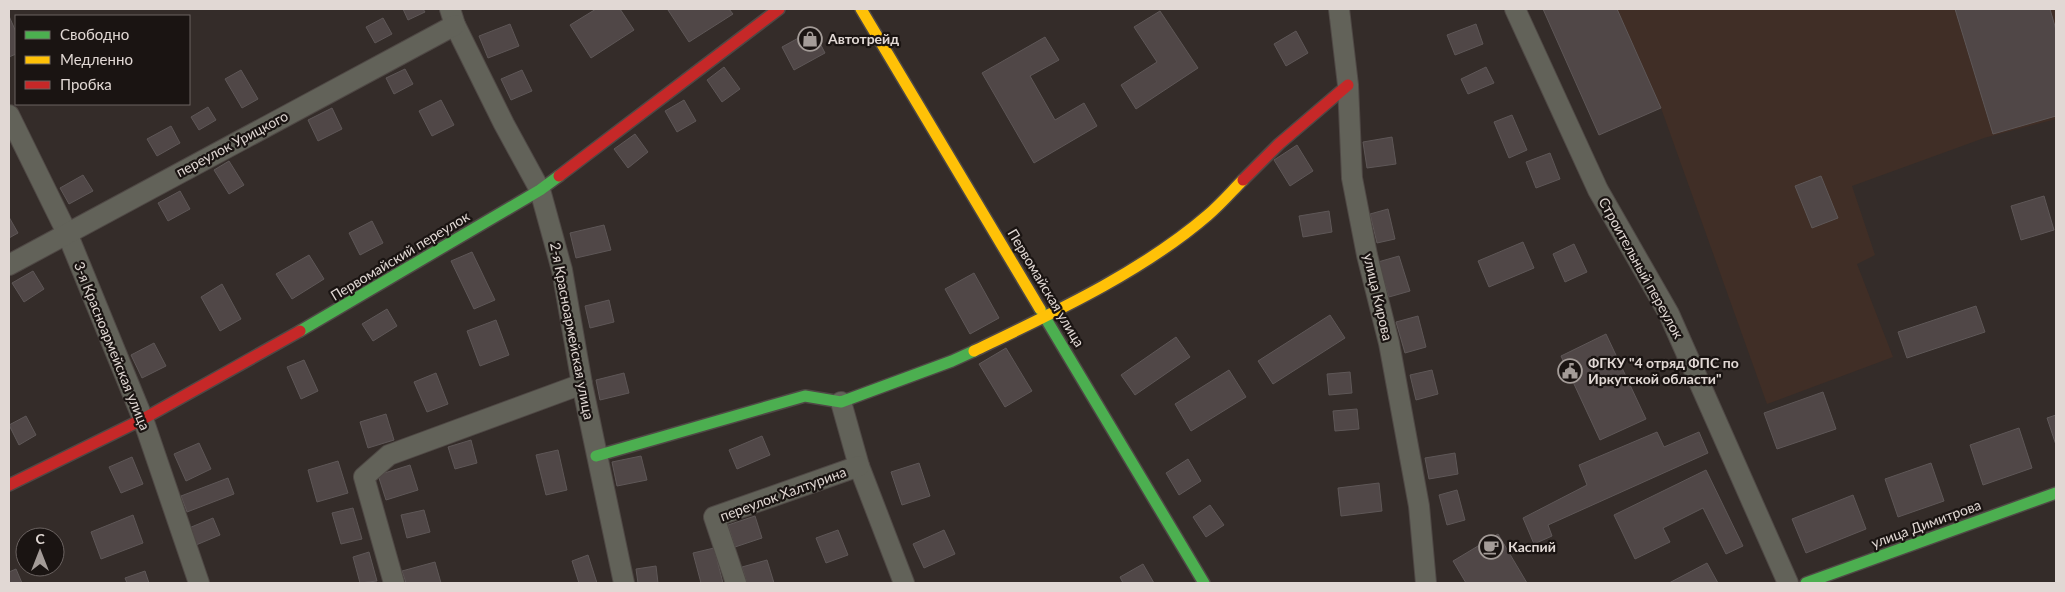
<svg xmlns="http://www.w3.org/2000/svg" width="2065" height="592" font-family="Lato,sans-serif">
  <style>
    .built { fill: #402e26 }
    .building { fill: #504747; stroke: #5e5757 }
    .lines { fill: none; stroke-linecap: round; stroke-linejoin: round }
    .street-casing { stroke: #4f4845; stroke-width: 22 }
    .fast-casing { stroke: #4f4845; stroke-width: 14 }
    .slow-casing { stroke: #4f4845; stroke-width: 14 }
    .jam-casing { stroke: #4f4845; stroke-width: 14 }
    .street { stroke: #626259; stroke-width: 20 }
    .fast { stroke: #4caf50; stroke-width: 11 }
    .slow { stroke: #ffc107; stroke-width: 11 }
    .jam { stroke: #c62828; stroke-width: 11 }
    .labels { text-anchor: middle; stroke-width: 4.5; stroke-linejoin: round; paint-order: stroke }
    .poi-label { font-size: 14px; font-weight: bold; fill: #e1d8d4; stroke: #1a1412; text-anchor: start }
    .street-label { font-size: 14px; fill: #e1d8d4; stroke: #1a1412 }
  </style>
  <rect width="100%" height="100%" fill="#342c29"/>
  <polygon class="built" points="1543,9 2056,9 2056,119 1984,138 1852,186 1875,255 1857,264 1893,357 1767,404 1661,108 1599,135"/>
  <g class="building">
    <polygon points="403,9 423,9 425,12 408,20"/>
    <polygon points="596,9 620,9 634,30 591,58 570,25"/>
    <polygon points="670,9 729,9 733,14 689,42 668,10"/>
    <polygon points="1543,9 1617,9 1661,108 1599,135"/>
    <polygon points="1955,9 2050,9 2056,30 2056,116 1993,134"/>
    <polygon points="1160,11 1198,68 1136,109 1121,85 1157,62 1134,27"/>
    <polygon points="9,16 16,32 16,54 9,57"/>
    <polygon points="383,18 392,34 375,43 366,27"/>
    <polygon points="510,24 519,46 488,58 479,36"/>
    <polygon points="1476,24 1483,44 1455,55 1447,35"/>
    <polygon points="813,30 825,53 794,70 782,47"/>
    <polygon points="1296,31 1308,53 1286,66 1274,44"/>
    <polygon points="1045,37 1059,60 1030,76 1055,120 1084,103 1097,126 1034,163 982,73"/>
    <polygon points="724,67 740,89 722,102 707,80"/>
    <polygon points="1486,67 1494,83 1468,94 1461,79"/>
    <polygon points="405,69 413,84 394,94 386,78"/>
    <polygon points="241,70 258,99 242,108 225,79"/>
    <polygon points="522,70 532,91 511,100 501,79"/>
    <polygon points="441,100 454,125 432,136 419,111"/>
    <polygon points="684,100 696,121 677,132 665,111"/>
    <polygon points="208,107 216,120 199,130 191,117"/>
    <polygon points="332,108 342,129 318,141 308,120"/>
    <polygon points="1512,115 1527,150 1509,158 1494,122"/>
    <polygon points="171,126 180,143 157,156 147,139"/>
    <polygon points="635,134 648,152 628,168 614,149"/>
    <polygon points="1392,137 1396,164 1367,168 1363,142"/>
    <polygon points="1297,145 1313,171 1290,186 1274,160"/>
    <polygon points="1550,153 1560,179 1536,188 1526,162"/>
    <polygon points="229,161 244,185 229,194 214,170"/>
    <polygon points="83,175 93,191 69,204 60,188"/>
    <polygon points="1821,176 1838,218 1812,228 1795,186"/>
    <polygon points="180,191 190,209 168,221 158,203"/>
    <polygon points="2044,196 2054,230 2021,240 2011,206"/>
    <polygon points="1388,209 1395,239 1377,243 1370,214"/>
    <polygon points="1329,211 1332,232 1303,237 1299,216"/>
    <polygon points="9,217 18,233 9,238"/>
    <polygon points="372,221 383,243 360,255 349,233"/>
    <polygon points="604,225 611,250 576,258 570,233"/>
    <polygon points="1523,242 1534,268 1489,287 1478,261"/>
    <polygon points="1574,244 1587,272 1565,282 1553,254"/>
    <polygon points="472,252 495,300 474,309 451,261"/>
    <polygon points="309,255 324,279 292,299 276,274"/>
    <polygon points="1399,256 1410,291 1389,297 1378,262"/>
    <polygon points="33,271 44,289 24,302 12,283"/>
    <polygon points="974,273 999,318 970,334 945,289"/>
    <polygon points="222,284 241,319 220,331 201,297"/>
    <polygon points="609,300 614,322 590,328 585,306"/>
    <polygon points="1976,306 1985,332 1907,358 1898,332"/>
    <polygon points="387,309 397,326 373,341 362,324"/>
    <polygon points="1330,315 1345,338 1273,384 1258,361"/>
    <polygon points="1418,316 1426,347 1405,353 1396,322"/>
    <polygon points="496,320 509,355 480,366 467,331"/>
    <polygon points="1606,334 1646,419 1600,440 1561,356"/>
    <polygon points="1176,337 1190,357 1135,395 1121,375"/>
    <polygon points="154,343 166,366 142,378 131,355"/>
    <polygon points="1006,348 1032,391 1005,407 979,364"/>
    <polygon points="304,360 318,391 301,399 287,367"/>
    <polygon points="1229,370 1246,397 1191,431 1175,404"/>
    <polygon points="1432,370 1438,394 1416,400 1410,375"/>
    <polygon points="1350,372 1352,393 1329,395 1327,374"/>
    <polygon points="436,373 448,404 427,412 414,382"/>
    <polygon points="624,373 629,393 600,400 596,380"/>
    <polygon points="1823,392 1836,429 1777,449 1764,413"/>
    <polygon points="1357,409 1359,429 1335,431 1333,411"/>
    <polygon points="386,414 394,440 368,448 360,422"/>
    <polygon points="2056,415 2056,445 2047,418"/>
    <polygon points="26,416 36,435 19,445 9,425"/>
    <polygon points="2019,428 2032,468 1983,485 1970,445"/>
    <polygon points="1657,432 1664,447 1699,432 1708,453 1548,525 1552,536 1534,544 1523,518 1587,485 1579,465"/>
    <polygon points="762,436 770,455 737,469 729,450"/>
    <polygon points="471,440 477,463 455,469 448,447"/>
    <polygon points="199,443 211,469 186,481 174,454"/>
    <polygon points="558,450 567,490 546,495 536,455"/>
    <polygon points="1455,453 1458,474 1429,479 1425,458"/>
    <polygon points="641,456 647,480 617,486 612,462"/>
    <polygon points="132,457 143,484 121,493 109,467"/>
    <polygon points="1188,459 1201,481 1179,495 1166,473"/>
    <polygon points="338,461 348,493 317,502 308,470"/>
    <polygon points="919,463 930,496 902,505 891,472"/>
    <polygon points="1931,463 1944,501 1898,517 1885,479"/>
    <polygon points="410,465 418,490 386,500 378,475"/>
    <polygon points="1706,470 1743,546 1726,554 1703,508 1663,528 1670,542 1635,559 1614,515"/>
    <polygon points="228,478 234,494 187,512 181,496"/>
    <polygon points="1379,483 1382,511 1341,516 1338,488"/>
    <polygon points="1457,490 1465,520 1447,525 1439,495"/>
    <polygon points="1853,495 1866,529 1806,553 1792,519"/>
    <polygon points="1210,505 1224,525 1206,537 1193,517"/>
    <polygon points="353,508 362,539 341,544 332,513"/>
    <polygon points="424,510 430,532 407,538 401,515"/>
    <polygon points="133,515 143,543 101,559 91,532"/>
    <polygon points="755,516 762,538 735,547 728,525"/>
    <polygon points="213,518 220,535 196,545 189,528"/>
    <polygon points="838,530 848,555 826,563 816,538"/>
    <polygon points="944,530 955,554 924,568 913,544"/>
    <polygon points="1498,534 1527,583 1466,583 1453,561"/>
    <polygon points="714,548 723,583 701,583 693,553"/>
    <polygon points="369,552 377,581 360,583 353,557"/>
    <polygon points="588,555 597,583 579,583 572,561"/>
    <polygon points="767,560 774,583 747,583 742,567"/>
    <polygon points="435,562 441,583 406,583 402,571"/>
    <polygon points="1707,563 1718,583 1669,583"/>
    <polygon points="1143,564 1154,583 1123,583 1120,577"/>
    <polygon points="656,566 658,583 638,583 636,569"/>
    <polygon points="16,569 22,583 9,583 9,572"/>
    <polygon points="145,571 149,583 127,583 125,578"/>
  </g>
  <g class="lines">
    <g class="street-casing">
      <g id="street">
        <polyline points="450,9 455,25 504,124 540,190 562,270 582,384 624,583"/>
        <polyline points="1339,9 1348,85 1352,178 1367,255 1389,343 1419,506 1426,583"/>
        <polyline points="1515,9 1598,190 1669,314 1788,583"/>
        <polyline points="9,115 67,233 143,419 199,583"/>
        <polyline points="9,265 455,25"/>
        <polyline points="841,402 859,466 904,583"/>
        <polyline points="394,583 364,477 389,455 582,384"/>
        <polyline points="736,583 714,517 859,466"/>
      </g>
    </g>
    <g class="fast-casing">
      <g id="fast">
        <polyline points="1040,309 1204,583"/>
        <polyline points="300,331 540,190 559,176"/>
        <polyline points="596,456 805,396 841,402 952,361 974,351"/>
        <polyline points="1806,583 2056,493"/>
      </g>
    </g>
    <g class="slow-casing">
      <g id="slow">
        <polyline points="861,9 1040,309"/>
        <path d="M974,351c79,-38 168,-79 234,-136 13,-11 24,-24 35,-35"/>
      </g>
    </g>
    <g class="jam-casing">
      <g id="jam">
        <polyline points="559,176 779,9"/>
        <polyline points="1243,180 1279,144 1348,85"/>
        <polyline points="9,485 143,419 300,331"/>
      </g>
    </g>
    <use href="#street" class="street"/>
    <use href="#fast" class="fast"/>
    <use href="#slow" class="slow"/>
    <use href="#jam" class="jam"/>
  </g>
  <defs>
    <g id="shop-ring" transform="scale(1.25)"><circle r="9.5" fill="#1a1412" stroke="#a49c98" stroke-width="1.5"/><path d="M-5-2.5h2.3a2.7 3.5 0 0 1 5.4 0H5L5.5 6h-11ZM-1.5-2.5h3a1.5 2.3 0 0 0-3 0Z" fill="#a49c98"/></g>
    <g id="civic-ring" transform="scale(1.25)"><circle r="9.5" fill="#1a1412" stroke="#a49c98" stroke-width="1.5"/><path d="M-.6-6.5H3V-4.5H.6V-3L4-1V1h2V6H-6V1h2V-1L-.6-3ZM-1.2 2.5V6h2.4V2.5Z" fill="#a49c98"/></g>
    <g id="cafe-ring" transform="scale(1.25)"><circle r="9.5" fill="#1a1412" stroke="#a49c98" stroke-width="1.5"/><path d="M-5.5-4.5H6V0H3Q3 3.5 0 3.5H-2.5Q-5.5 3.5-5.5 0ZM3-3.2v2h1.7v-2ZM-6 4.5H4V6H-6Z" fill="#a49c98"/></g>
  </defs>
  <g fill-rule="evenodd">
    <use href="#shop-ring" x="810" y="39"/>
    <use href="#civic-ring" x="1570" y="371"/>
    <use href="#cafe-ring" x="1491" y="547"/>
  </g>
  <g class="labels">
    <g class="poi-label">
      <text x="828" y="44">Автотрейд</text>
      <text x="1588" y="368">ФГКУ "4 отряд ФПС по<tspan x="1588" dy="16">Иркутской области"</tspan></text>
      <text x="1508" y="552">Каспий</text>
    </g>
    <g class="street-label">
      <text transform="translate(232 144) rotate(-28)" y="5">переулок Урицкого</text>
      <text transform="translate(400 256) rotate(-31)" y="5">Первомайский переулок</text>
      <text transform="translate(1641 268) rotate(61)" y="5">Строительный переулок</text>
      <text transform="translate(1046 288) rotate(59)" y="5">Первомайская улица</text>
      <text transform="translate(1378 297) rotate(77)" y="5">улица Кирова</text>
      <text transform="translate(572 331) rotate(79)" y="5">2-я Красноармейская улица</text>
      <text transform="translate(112 346) rotate(68)" y="5">3-я Красноармейская улица</text>
      <text transform="translate(783 494) rotate(-20)" y="5">переулок Халтурина</text>
      <text transform="translate(1926 524) rotate(-20)" y="5">улица Димитрова</text>
    </g>
  </g>
  <rect width="2065" height="592" fill="none" stroke="#e1d8d4" stroke-width="20"/>
  <rect x="15" y="15" width="175" height="90" fill="#1a1412" stroke="#6a6260"/>
  <rect x="25" y="31" width="25" height="8" fill="#4caf50" stroke="#6a6260"/>
  <text x="60" y="40" font-size="15" fill="#e1d8d4">Свободно</text>
  <rect x="25" y="56" width="25" height="8" fill="#ffc107" stroke="#6a6260"/>
  <text x="60" y="65" font-size="15" fill="#e1d8d4">Медленно</text>
  <rect x="25" y="81" width="25" height="8" fill="#c62828" stroke="#6a6260"/>
  <text x="60" y="90" font-size="15" fill="#e1d8d4">Пробка</text>
  <g transform="translate(40 552)"><circle r="24" fill="#1a1412" stroke="#6a6260"/>
  <path d="M0-4L9 19L0 12L-9 19Z" fill="#a49c98"/>
  <text y="-8" font-size="14" font-weight="bold" text-anchor="middle" fill="#e1d8d4">С</text>
  </g>
</svg>
